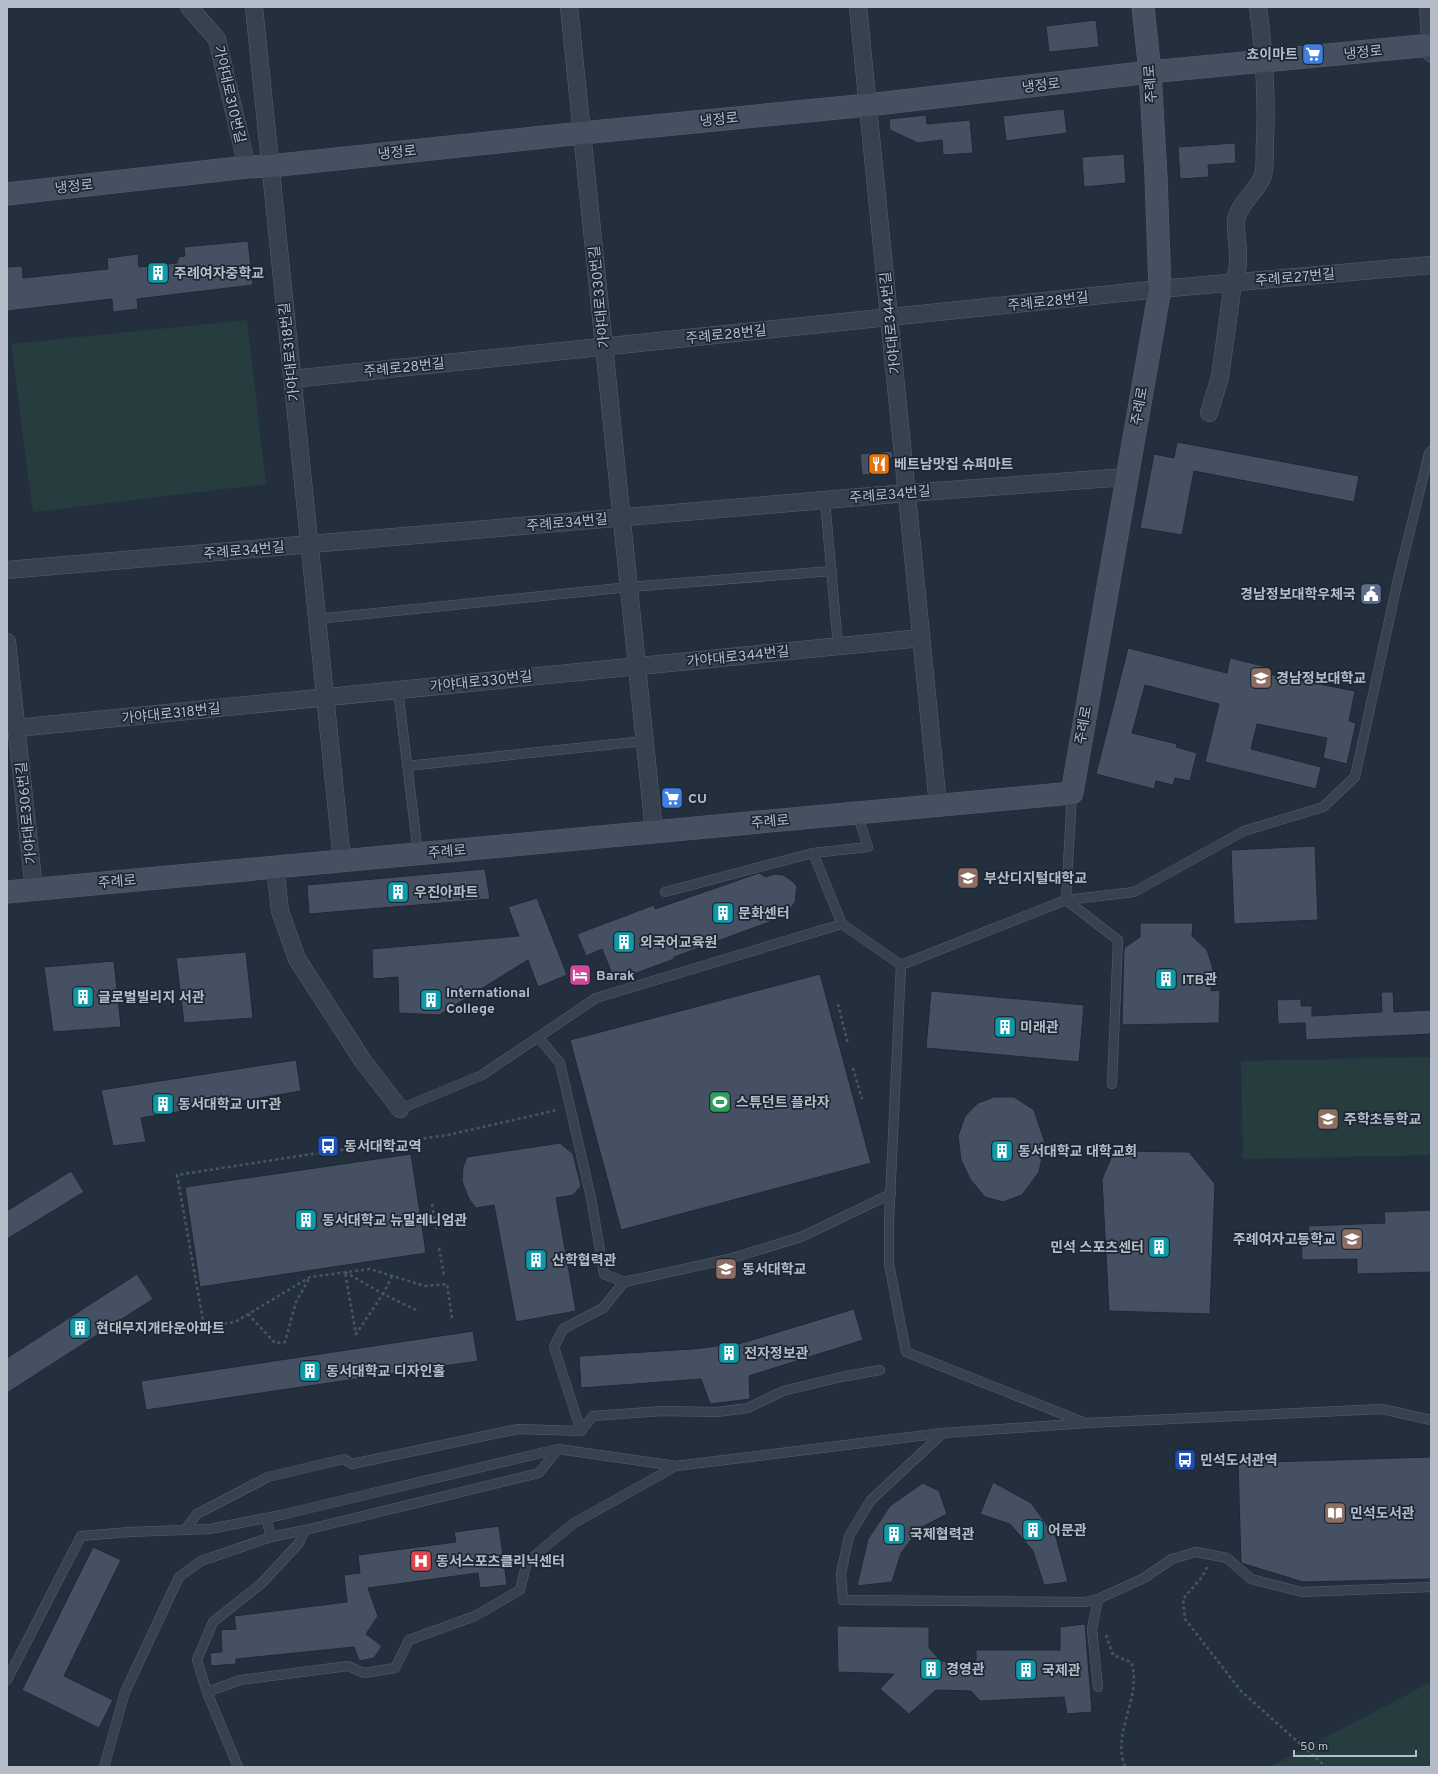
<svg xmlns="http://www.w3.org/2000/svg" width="1438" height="1774" font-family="Overpass,'Noto Sans KR',sans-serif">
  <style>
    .green { fill: #263c3f }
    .building { fill: #455162; stroke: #1f2835 }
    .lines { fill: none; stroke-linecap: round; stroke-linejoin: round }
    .lane-casing { stroke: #565f6c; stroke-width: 10 }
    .street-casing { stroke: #565f6c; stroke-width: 18 }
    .secondary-casing { stroke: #565f6c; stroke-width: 23 }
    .path { stroke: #44595c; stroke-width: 2.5; stroke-dasharray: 3 3; stroke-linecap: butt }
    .lane { stroke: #38414e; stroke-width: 9 }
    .street { stroke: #38414e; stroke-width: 17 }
    .secondary { stroke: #465061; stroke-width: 22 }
    .labels { text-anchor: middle; stroke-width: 3.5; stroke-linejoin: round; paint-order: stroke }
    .street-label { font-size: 14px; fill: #b4bcc9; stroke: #1d2633 }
    .poi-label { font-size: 14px; font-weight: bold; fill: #b4bcc9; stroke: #1d2633; text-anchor: start }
  </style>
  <rect width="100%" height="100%" fill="#242f3e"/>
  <g class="green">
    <polygon points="247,320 266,484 33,512 11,344"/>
    <polygon points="1431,1057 1431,1155 1243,1159 1241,1061"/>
    <polygon points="1431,1682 1431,1767 1269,1767"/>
  </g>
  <g class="building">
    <polygon points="1096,20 1099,47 1049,52 1046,26"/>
    <polygon points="1064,109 1067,133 1006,141 1003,116"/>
    <polygon points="926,115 927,124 970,120 973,153 943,155 942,140 918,143 890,130 889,119"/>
    <polygon points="1235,143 1236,163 1208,165 1209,177 1180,179 1178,147"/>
    <polygon points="1124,154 1126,183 1084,187 1082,157"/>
    <polygon points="248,241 253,285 137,299 138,309 113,312 112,299 7,311 7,267 22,266 23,278 108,269 107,258 138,254 139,267 177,263 179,257 185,256 184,247"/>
    <polygon points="1177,442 1359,476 1354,502 1194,471 1182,535 1140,528 1154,454 1174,458"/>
    <polygon points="892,451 893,456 877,474 862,475 860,454"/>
    <polygon points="1128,648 1227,673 1230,658 1271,668 1269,674 1355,691 1349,721 1356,723 1347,764 1323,758 1327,738 1257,724 1251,749 1321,767 1316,789 1205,762 1219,704 1145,685 1132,733 1177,744 1176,747 1197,753 1190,781 1175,778 1173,785 1156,781 1154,789 1096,774"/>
    <polygon points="1315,846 1318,920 1234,924 1231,850"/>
    <polygon points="485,869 490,899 309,914 307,885"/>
    <polygon points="759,873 766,877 775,874 783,875 791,880 797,886 795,902 790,909 783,911 783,914 775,916 775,920 674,957 674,959 615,981 602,949 586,956 577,934 654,905 655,909"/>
    <polygon points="537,898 567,975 538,987 528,960 439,1015 399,1013 398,977 373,979 372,949 519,936 508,907"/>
    <polygon points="1140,923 1193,923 1192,936 1207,950 1213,969 1211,991 1220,990 1219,1023 1122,1025 1124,948 1140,937"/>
    <polygon points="246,952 253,1018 184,1023 176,958"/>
    <polygon points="114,961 121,1027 53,1032 44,967"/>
    <polygon points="820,974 871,1163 621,1230 570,1040"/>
    <polygon points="931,991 1084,1005 1079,1062 926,1048"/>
    <polygon points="1381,992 1393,992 1394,1012 1431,1010 1431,1034 1306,1040 1305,1023 1278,1024 1277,1000 1301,999 1301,1006 1312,1006 1312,1016 1382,1012"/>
    <polygon points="296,1060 301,1091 141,1118 146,1142 113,1146 101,1090"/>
    <polygon points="994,1097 1014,1097 1034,1110 1045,1143 1039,1172 1022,1195 1003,1202 985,1197 970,1179 961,1160 958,1136 965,1116 978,1103"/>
    <polygon points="560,1143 573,1154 581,1186 573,1195 556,1198 576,1311 516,1322 494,1205 476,1208 469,1199 462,1181 463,1167 467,1157"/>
    <polygon points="1114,1151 1189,1152 1215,1184 1210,1314 1109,1311 1102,1179"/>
    <polygon points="411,1154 426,1253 200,1287 185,1187"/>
    <polygon points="71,1171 84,1192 7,1239 7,1211"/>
    <polygon points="1431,1210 1431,1272 1357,1274 1357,1259 1302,1260 1301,1232 1309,1231 1308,1226 1385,1223 1384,1212"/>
    <polygon points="137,1274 153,1299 7,1393 7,1358"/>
    <polygon points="854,1309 863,1340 749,1376 750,1399 710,1404 701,1379 581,1388 579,1356 693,1349 742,1343"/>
    <polygon points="473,1331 478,1361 146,1410 141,1381"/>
    <polygon points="1431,1457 1431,1579 1303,1582 1241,1563 1238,1463"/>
    <polygon points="993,1482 1031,1503 1056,1537 1068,1582 1044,1585 1033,1551 1010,1524 980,1514"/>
    <polygon points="923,1483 939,1491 947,1514 920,1528 901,1553 892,1582 857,1586 868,1539 890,1506"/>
    <polygon points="499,1526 507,1585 480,1588 478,1573 368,1588 378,1616 366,1634 382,1646 374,1658 359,1661 354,1647 236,1659 236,1664 211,1666 210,1653 222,1652 221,1630 236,1629 234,1616 347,1602 344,1575 360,1573 358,1555 456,1542 454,1532"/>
    <polygon points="93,1547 121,1560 64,1676 113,1700 99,1728 22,1690"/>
    <polygon points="1085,1624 1092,1712 1067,1714 1064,1697 980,1701 971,1691 936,1690 909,1714 880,1689 894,1674 838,1672 837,1626 929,1627 929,1648 941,1661 962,1663 976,1662 976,1650 1060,1650 1060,1627"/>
  </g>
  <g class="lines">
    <g class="lane-casing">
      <g id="lane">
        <polyline points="825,500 838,646"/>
        <polyline points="317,619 629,587 832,571"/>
        <polyline points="398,690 418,853"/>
        <polyline points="407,766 644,741"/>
        <polyline points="665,892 813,853"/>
        <polyline points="1066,900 1118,940 1112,1084"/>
        <polyline points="1066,900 1072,793"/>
        <polyline points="842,924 813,853 868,847 857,813"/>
        <polyline points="901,965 1066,900 1134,892 1244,831 1323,807 1355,777 1397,584 1429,453 1431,451"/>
        <polyline points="538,1037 560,1063 591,1198 604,1274 624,1282 603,1308 563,1329 554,1347 581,1431"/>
        <polyline points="400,1109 482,1075 596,998 842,924 901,965 889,1221 889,1264 906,1352 1083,1422"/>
        <polyline points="624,1282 729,1259 801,1237 891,1194"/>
        <polyline points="581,1431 593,1416 662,1411 717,1412 748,1408 783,1391 841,1377 880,1370"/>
        <polyline points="943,1433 871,1500 849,1536 841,1574 843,1600 1085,1602 1098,1599 1144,1578 1172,1559 1196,1552 1227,1558 1251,1579 1302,1592 1431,1587"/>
        <polyline points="266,1518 271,1537"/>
        <polyline points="185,1530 197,1514 268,1477 344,1459 352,1464 518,1429 581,1431"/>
        <polyline points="1098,1599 1092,1629 1098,1687"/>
        <polyline points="7,1680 81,1536 129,1532 210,1529 281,1515 558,1449 676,1466 943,1433 1087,1423 1382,1409 1431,1420"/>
        <polyline points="207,1692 240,1680 348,1666 364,1673 395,1668 409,1640 475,1616 520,1590 527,1562 574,1523 676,1466"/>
        <polyline points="104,1767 125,1692 179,1577 201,1561 271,1537 305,1530 539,1473 558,1449"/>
        <polyline points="238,1767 207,1692 197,1660 213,1622 262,1583 299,1543 305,1530"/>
      </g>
    </g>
    <g class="street-casing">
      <g id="street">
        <polyline points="189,7 217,39 247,167"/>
        <polyline points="254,7 342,860"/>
        <polyline points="569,7 654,831"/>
        <polyline points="858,7 938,805"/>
        <polyline points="1428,7 1431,53"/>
        <polyline points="292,379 1160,289 1431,265"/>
        <path d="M1209,413l11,-36 13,-94c10,-22 2,-42 3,-64 4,-17 22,-28 27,-44 3,-11 1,-23 2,-34 2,-44 -1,-90 -7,-134"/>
        <polyline points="7,570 907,493 1127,477"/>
        <polyline points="7,642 34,889"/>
        <polyline points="16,728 921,638"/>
        <polyline points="275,867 280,911 297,959 363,1061 400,1109"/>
      </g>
    </g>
    <g class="secondary-casing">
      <g id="secondary">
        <polyline points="7,194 247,167 270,166 582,133 868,105 1150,72 1431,45"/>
        <polyline points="7,892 1072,793 1160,289 1156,176 1150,72 1143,7"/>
      </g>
    </g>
    <g class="path">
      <polyline points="838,1004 848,1044"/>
      <polyline points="853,1068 862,1099"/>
      <polyline points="432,1204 436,1229"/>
      <polyline points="439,1248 444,1275"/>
      <polygon points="345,1272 383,1294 356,1334"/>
      <polyline points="392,1276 383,1294 416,1310"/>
      <polyline points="248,1314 275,1343 285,1342 296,1302 310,1277"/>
      <polyline points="452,1318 447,1284 425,1286 370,1269 310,1277 235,1322 204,1326 177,1175 312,1154 448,1135 557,1110"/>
      <polyline points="1207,1567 1202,1577 1183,1599 1185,1619 1241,1691 1326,1767"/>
      <path d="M1106,1635l7,20 18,7c11,30 -14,64 -9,93 0,4 2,8 3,12"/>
    </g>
    <use href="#lane" class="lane"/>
    <use href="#street" class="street"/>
    <use href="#secondary" class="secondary"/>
  </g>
  <defs>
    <g id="supermarket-square" transform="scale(1.15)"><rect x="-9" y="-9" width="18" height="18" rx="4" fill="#3f7fe0" stroke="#1d2633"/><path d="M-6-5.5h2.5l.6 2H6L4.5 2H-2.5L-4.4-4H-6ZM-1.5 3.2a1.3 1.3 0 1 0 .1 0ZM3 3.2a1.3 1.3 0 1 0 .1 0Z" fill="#fff"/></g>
    <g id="building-square" transform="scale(1.15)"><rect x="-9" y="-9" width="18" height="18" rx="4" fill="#0f9aa8" stroke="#1d2633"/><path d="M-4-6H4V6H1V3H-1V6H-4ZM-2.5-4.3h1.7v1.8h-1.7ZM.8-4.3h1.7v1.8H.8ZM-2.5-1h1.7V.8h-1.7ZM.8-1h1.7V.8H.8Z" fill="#fff"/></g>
    <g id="restaurant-square" transform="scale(1.15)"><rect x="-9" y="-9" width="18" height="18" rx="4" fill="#e8710a" stroke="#1d2633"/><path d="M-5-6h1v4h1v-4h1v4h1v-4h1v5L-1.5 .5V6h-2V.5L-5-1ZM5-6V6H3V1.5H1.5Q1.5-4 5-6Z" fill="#fff"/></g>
    <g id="civic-square" transform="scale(1.15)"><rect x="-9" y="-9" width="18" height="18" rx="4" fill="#5c6f8a" stroke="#1d2633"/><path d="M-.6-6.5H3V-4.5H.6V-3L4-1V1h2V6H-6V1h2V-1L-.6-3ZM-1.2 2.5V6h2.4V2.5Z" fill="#fff"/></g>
    <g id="university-square" transform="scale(1.15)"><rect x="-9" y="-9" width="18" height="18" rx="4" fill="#8d6e63" stroke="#1d2633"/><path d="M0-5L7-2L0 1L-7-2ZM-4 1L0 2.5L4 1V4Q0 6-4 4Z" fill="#fff"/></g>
    <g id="hotel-square" transform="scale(1.15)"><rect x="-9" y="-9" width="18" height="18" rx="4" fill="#d1479c" stroke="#1d2633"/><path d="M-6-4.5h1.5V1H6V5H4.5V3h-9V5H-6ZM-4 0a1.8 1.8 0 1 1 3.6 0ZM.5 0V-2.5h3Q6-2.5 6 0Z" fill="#fff"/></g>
    <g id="stadium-square" transform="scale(1.15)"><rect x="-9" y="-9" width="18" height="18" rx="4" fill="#2e9e5b" stroke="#1d2633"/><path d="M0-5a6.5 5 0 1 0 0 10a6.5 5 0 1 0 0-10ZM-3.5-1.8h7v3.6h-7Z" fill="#fff"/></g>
    <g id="school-square" transform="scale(1.15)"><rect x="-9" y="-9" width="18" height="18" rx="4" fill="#8d6e63" stroke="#1d2633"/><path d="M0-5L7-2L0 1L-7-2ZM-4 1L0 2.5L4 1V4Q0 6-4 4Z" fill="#fff"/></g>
    <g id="bus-square" transform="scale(1.15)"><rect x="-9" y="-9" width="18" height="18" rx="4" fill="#1a4fb4" stroke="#1d2633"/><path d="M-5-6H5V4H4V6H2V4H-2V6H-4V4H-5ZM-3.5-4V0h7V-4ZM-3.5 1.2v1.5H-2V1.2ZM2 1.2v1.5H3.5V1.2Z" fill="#fff"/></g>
    <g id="library-square" transform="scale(1.15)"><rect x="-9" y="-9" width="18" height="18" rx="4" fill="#8d6e63" stroke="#1d2633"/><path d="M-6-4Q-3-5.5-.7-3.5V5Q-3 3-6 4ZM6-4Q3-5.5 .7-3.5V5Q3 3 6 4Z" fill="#fff"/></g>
    <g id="hospital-square" transform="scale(1.15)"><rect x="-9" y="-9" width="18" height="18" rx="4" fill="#e0444e" stroke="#1d2633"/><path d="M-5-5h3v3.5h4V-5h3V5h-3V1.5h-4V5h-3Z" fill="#fff"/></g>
  </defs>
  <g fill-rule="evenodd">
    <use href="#supermarket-square" x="1313" y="54"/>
    <use href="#building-square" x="158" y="273"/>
    <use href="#restaurant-square" x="879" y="464"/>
    <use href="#civic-square" x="1371" y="594"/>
    <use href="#university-square" x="1261" y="678"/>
    <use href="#supermarket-square" x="672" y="798"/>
    <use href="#university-square" x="968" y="878"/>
    <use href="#building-square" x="398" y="892"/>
    <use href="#building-square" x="723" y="913"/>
    <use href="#building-square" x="624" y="942"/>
    <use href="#hotel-square" x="580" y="975"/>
    <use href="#building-square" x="1166" y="979"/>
    <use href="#building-square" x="83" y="997"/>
    <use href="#building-square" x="431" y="1000"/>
    <use href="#building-square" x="1005" y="1027"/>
    <use href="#stadium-square" x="720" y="1102"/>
    <use href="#building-square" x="163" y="1104"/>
    <use href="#school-square" x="1328" y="1119"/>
    <use href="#bus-square" x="328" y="1146"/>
    <use href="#building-square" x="1002" y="1151"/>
    <use href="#building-square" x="306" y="1220"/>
    <use href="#school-square" x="1352" y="1239"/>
    <use href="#building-square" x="1159" y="1247"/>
    <use href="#building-square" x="536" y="1260"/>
    <use href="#university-square" x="726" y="1269"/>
    <use href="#building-square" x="80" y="1328"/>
    <use href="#building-square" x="729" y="1353"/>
    <use href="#building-square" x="310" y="1371"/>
    <use href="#bus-square" x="1185" y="1460"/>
    <use href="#library-square" x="1335" y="1513"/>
    <use href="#building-square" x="1033" y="1530"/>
    <use href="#building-square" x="894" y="1534"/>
    <use href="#hospital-square" x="421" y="1561"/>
    <use href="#building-square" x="931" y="1669"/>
    <use href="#building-square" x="1026" y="1670"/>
  </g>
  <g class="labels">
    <g class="street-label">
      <text transform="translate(1363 52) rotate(-6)" y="5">냉정로</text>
      <text transform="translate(1150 84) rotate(-94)" y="5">주례로</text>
      <text transform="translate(1041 85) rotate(-7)" y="5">냉정로</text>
      <text transform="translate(230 94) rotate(77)" y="5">가야대로310번길</text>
      <text transform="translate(719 119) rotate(-6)" y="5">냉정로</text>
      <text transform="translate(397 152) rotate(-6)" y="5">냉정로</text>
      <text transform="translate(74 186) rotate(-6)" y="5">냉정로</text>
      <text transform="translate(1295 277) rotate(-5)" y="5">주례로27번길</text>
      <text transform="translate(599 297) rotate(-96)" y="5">가야대로330번길</text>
      <text transform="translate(1048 301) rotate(-6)" y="5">주례로28번길</text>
      <text transform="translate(890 323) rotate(-96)" y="5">가야대로344번길</text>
      <text transform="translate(726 334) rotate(-6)" y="5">주례로28번길</text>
      <text transform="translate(289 352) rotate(-96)" y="5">가야대로318번길</text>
      <text transform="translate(404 367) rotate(-6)" y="5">주례로28번길</text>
      <text transform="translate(1139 406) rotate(-80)" y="5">주례로</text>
      <text transform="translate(890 494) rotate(-5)" y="5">주례로34번길</text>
      <text transform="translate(567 522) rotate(-5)" y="5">주례로34번길</text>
      <text transform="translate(244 550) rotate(-5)" y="5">주례로34번길</text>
      <text transform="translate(738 656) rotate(-6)" y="5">가야대로344번길</text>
      <text transform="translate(481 681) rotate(-6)" y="5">가야대로330번길</text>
      <text transform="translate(171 713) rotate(-6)" y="5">가야대로318번길</text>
      <text transform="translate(1083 725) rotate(-80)" y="5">주례로</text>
      <text transform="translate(26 813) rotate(-96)" y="5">가야대로306번길</text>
      <text transform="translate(770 821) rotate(-5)" y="5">주례로</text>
      <text transform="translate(447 851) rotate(-5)" y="5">주례로</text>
      <text transform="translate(117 881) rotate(-5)" y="5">주례로</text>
    </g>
    <g class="poi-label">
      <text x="1298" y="59" text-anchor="end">쵸이마트</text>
      <text x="174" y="278">주례여자중학교</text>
      <text x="894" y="469">베트남맛집 슈퍼마트</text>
      <text x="1356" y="599" text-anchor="end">경남정보대학우체국</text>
      <text x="1276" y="683">경남정보대학교</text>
      <text x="688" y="803">CU</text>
      <text x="984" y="883">부산디지털대학교</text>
      <text x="414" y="897">우진아파트</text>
      <text x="738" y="918">문화센터</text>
      <text x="640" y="947">외국어교육원</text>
      <text x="596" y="980">Barak</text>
      <text x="1182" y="984">ITB관</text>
      <text x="446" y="997">International<tspan x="446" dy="16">College</tspan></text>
      <text x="98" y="1002">글로벌빌리지 서관</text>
      <text x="1020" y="1032">미래관</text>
      <text x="736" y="1107">스튜던트 플라자</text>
      <text x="178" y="1109">동서대학교 UIT관</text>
      <text x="1344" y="1124">주학초등학교</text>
      <text x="344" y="1151">동서대학교역</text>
      <text x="1018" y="1156">동서대학교 대학교회</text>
      <text x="322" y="1225">동서대학교 뉴밀레니엄관</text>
      <text x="1336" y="1244" text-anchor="end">주례여자고등학교</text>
      <text x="1144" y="1252" text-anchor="end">민석 스포츠센터</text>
      <text x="552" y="1265">산학협력관</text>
      <text x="742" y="1274">동서대학교</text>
      <text x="96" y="1333">현대무지개타운아파트</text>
      <text x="744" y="1358">전자정보관</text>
      <text x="326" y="1376">동서대학교 디자인홀</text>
      <text x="1200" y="1465">민석도서관역</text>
      <text x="1350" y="1518">민석도서관</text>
      <text x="1048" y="1535">어문관</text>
      <text x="910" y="1539">국제협력관</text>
      <text x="436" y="1566">동서스포츠클리닉센터</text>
      <text x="946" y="1674">경영관</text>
      <text x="1042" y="1675">국제관</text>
    </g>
  </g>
  <rect width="1438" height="1774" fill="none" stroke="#b4bcc9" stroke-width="16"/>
  <path d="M1294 1750v6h122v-6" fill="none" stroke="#b4bcc9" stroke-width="2"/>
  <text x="1300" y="1750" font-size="12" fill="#b4bcc9" stroke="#1d2633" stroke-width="3" paint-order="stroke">50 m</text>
</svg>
